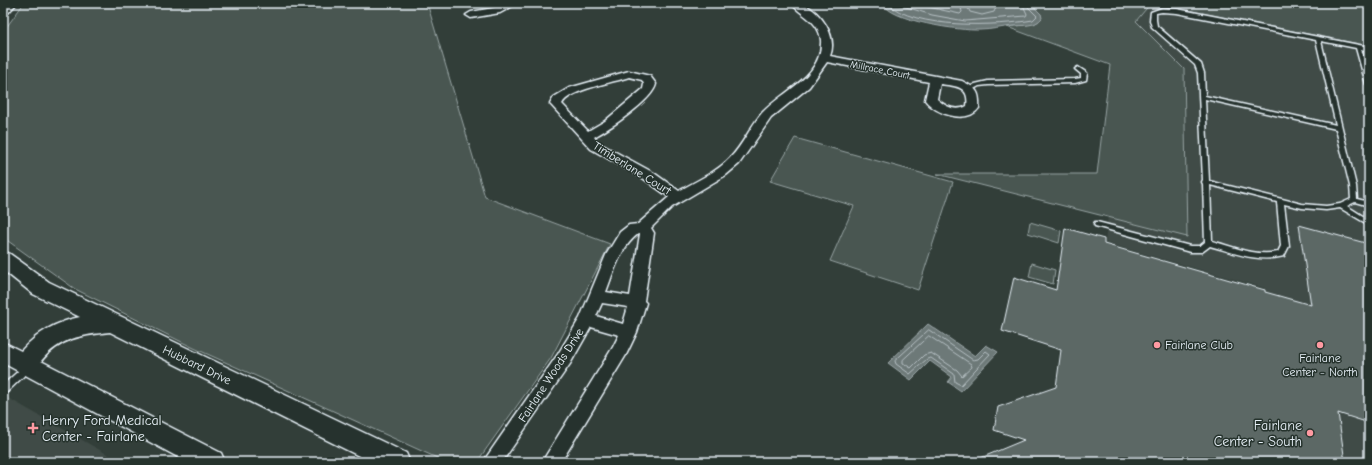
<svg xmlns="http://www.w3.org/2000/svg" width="1372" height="465" font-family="'Comic Neue',sans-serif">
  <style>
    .built { fill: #3f4b46 }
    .green { fill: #495651; stroke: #98a4a4 }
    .water { fill: #6d7978; stroke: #9ea9ab }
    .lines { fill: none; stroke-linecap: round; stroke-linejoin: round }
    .shore { stroke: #b7c1c5; stroke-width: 1 }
    .building { fill: #5c6865; stroke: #e8f1f8 }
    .lane-casing { stroke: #e8f1f8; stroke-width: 3 }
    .street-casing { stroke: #e8f1f8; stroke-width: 3 }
    .secondary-casing { stroke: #e8f1f8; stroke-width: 3 }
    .lane { fill: #26332d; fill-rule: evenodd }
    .street { fill: #26332d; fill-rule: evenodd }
    .secondary { fill: #26332d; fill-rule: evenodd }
    .poi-dot { fill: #ff9aa2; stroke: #26332d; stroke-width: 1.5 }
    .labels { text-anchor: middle; stroke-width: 3; stroke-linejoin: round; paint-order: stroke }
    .far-street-label { font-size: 10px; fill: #e8f1f8; stroke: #26332d }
    .street-label { font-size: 12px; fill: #e8f1f8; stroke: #26332d }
    .poi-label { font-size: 12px; fill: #e8f1f8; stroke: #26332d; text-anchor: start }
    .near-poi-label { font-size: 14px; fill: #e8f1f8; stroke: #26332d; text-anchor: start }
  </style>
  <rect width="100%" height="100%" fill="#323e39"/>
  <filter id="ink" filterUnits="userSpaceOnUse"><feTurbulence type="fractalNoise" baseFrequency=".025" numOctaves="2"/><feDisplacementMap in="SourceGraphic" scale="8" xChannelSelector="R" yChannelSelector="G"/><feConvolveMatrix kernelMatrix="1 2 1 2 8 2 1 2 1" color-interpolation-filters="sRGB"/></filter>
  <g filter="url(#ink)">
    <g class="built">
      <polygon points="1151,3 1369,46 1369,462 1282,462 1264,288 1105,243 1108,215 1187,236 1184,69 1136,21"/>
      <polygon points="3,395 121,462 3,462"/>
    </g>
    <g class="green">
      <polygon points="24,3 427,3 485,197 610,244 551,358 479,459 446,462 194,348 75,289 8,241 3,233 3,32"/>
      <polygon points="1030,3 1369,3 1369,46 1151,3 1136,21 1184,69 1187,237 937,174 1097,174 1110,65 1007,27 1034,24 1039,21 1041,14"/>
      <polygon points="795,138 953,182 918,290 830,261 854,206 770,181"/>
      <polygon points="1030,222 1061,231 1059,243 1028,233"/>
      <polygon points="1032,263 1055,270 1053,284 1029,277"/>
    </g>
    <g class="water">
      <path d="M883,3h91l8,3 13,-3h35l11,11 1,4c-7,9 -19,7 -29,8 -11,1 -22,4 -33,4 -19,1 -91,-9 -97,-27z"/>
      <polygon points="928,324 975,356 986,345 998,352 961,391 948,382 952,377 930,361 911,380 888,363"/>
    </g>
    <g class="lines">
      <g class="shore">
        <path d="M887,3c27,27 111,23 146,17l4,-4 -9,-9 -1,-4"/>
        <polyline points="893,3 932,15 965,21 1026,16 1027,14 1022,3"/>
        <polyline points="910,3 960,14 962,12 960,3"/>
        <polyline points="966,3 970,12 982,15 994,12 998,3"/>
        <polygon points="929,330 973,360 978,359 986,351 990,354 961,385 955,382 954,374 931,358 927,359 910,374 896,364 895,361"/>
        <polygon points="929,336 971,364 972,367 962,376 957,370 931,353 924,355 911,368 903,363 903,360"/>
      </g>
    </g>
    <polygon class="building" points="1299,225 1369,244 1369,423 1338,413 1345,462 971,462 1024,440 994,430 998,407 1056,387 1061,350 1002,331 1014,277 1056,290 1065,228 1104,239 1104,244 1265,290 1265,292 1311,305"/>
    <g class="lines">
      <g class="lane-casing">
        <g id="lane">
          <path d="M1162,8l15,1 192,38v4l-8,-2 8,26v11l-3,-2 -10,-36 -35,-7 35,145 1,13 12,3v4l-14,-4 -8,4 22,14v5l-29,-17 -14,2 -24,-2 -18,-4 5,42 -5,10c-26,7 -49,-3 -74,-10l-8,6h-12l-95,-26 -1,-2 1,-2h2l93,24h10l5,-4 -2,-58 -1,-2 1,-2 -5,-107 -3,-8 -43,-38 -2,-7 1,-8zM1162,12l15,1 139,27 20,85 -131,-29 -1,-23 -3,-9 -44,-38 -1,-6v-7zM1205,99l131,30 14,57 1,13 -11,5 -14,2 -24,-2 -93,-23zM1210,185l67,17 4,44 -3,6c-22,5 -44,-5 -66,-11z"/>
          <polygon points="1078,67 1087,73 1086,80 1075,83 988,85 979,86 970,91 967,89 975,84 988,81 1075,79 1081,78 1081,74 1075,69"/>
          <polygon points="28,364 31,365 32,367 31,369 6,393 3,394 3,385 25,365"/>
        </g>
      </g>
      <g class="street-casing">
        <g id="street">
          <polygon points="505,3 518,3 500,13 471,18 466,15 471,12 493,8"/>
          <path d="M791,3c4,0 9,-1 12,1 18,8 35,32 27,52l132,25c14,7 18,10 17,27 -12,17 -44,6 -54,-8l4,-18 -102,-20 -18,25 -38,31 -32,46 -13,11 -54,32 -21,21 3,5 -10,68 2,2 -9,29 -11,23 -65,107h-19l71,-115 6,-12 -28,-8 -21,37 -68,98h-19l75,-108 22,-36 26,-63 14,-23 9,-7 9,-1 31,-27 -25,-18 -53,-30 -39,-43 -2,-2 4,-7 15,-9 60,-17 21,5 6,8c-3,16 -47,45 -62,53l5,6 55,30 25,18c17,-10 38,-19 51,-33 13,-13 20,-31 32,-45 21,-23 61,-36 59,-73 -2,-20 -20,-24 -30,-37zM629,77l13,3 2,4 -1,5 -38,32 -17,10 -26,-27c6,-14 53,-22 67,-27zM940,84c16,2 30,2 27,22 -11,6 -21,1 -30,-7zM638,234h2l-10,62 -24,-4c8,-21 14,-44 32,-58zM602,303l26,4 -5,17 -27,-8z"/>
        </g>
      </g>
      <g class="secondary-casing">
        <g id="secondary">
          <polygon points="3,3 17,3 8,13 3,14"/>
          <path d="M3,251l7,3 39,28 357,171 4,9h-39l-261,-130c-29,3 -50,6 -69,29l180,92 4,9h-38l-184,-99v-21l18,9c17,-19 35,-29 59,-34l-47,-23 -30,-24z"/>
        </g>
      </g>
      <use href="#lane" class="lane"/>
      <use href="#street" class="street"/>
      <use href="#secondary" class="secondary"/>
    </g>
  </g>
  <g class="poi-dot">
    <circle cx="1157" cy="345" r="4"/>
    <circle cx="1320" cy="345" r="4"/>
    <path d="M31 422h4v4h4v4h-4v4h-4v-4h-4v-4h4z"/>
    <circle cx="1310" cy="433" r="4"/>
  </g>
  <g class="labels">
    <g class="far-street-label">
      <text transform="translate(880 69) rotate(11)" y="4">Millrace Court</text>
    </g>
    <g class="street-label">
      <text transform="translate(632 168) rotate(32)" y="4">Timberlane Court</text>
      <text transform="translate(197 365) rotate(26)" y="4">Hubbard Drive</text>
      <text transform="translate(551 375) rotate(-57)" y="4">Fairlane Woods Drive</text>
    </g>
    <g class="poi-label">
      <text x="1165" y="349">Fairlane Club</text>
      <text x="1320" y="362" text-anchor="middle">Fairlane<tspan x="1320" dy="14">Center - North</tspan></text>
    </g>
    <g class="near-poi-label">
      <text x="42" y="425">Henry Ford Medical<tspan x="42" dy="16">Center - Fairlane</tspan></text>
      <text x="1302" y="430" text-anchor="end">Fairlane<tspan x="1302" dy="16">Center - South</tspan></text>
    </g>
  </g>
  <rect width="1372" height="465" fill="none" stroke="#26332d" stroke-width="16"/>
  <rect x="8" y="8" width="1356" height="449" fill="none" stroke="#e8f1f8" stroke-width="1.5" filter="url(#ink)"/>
</svg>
